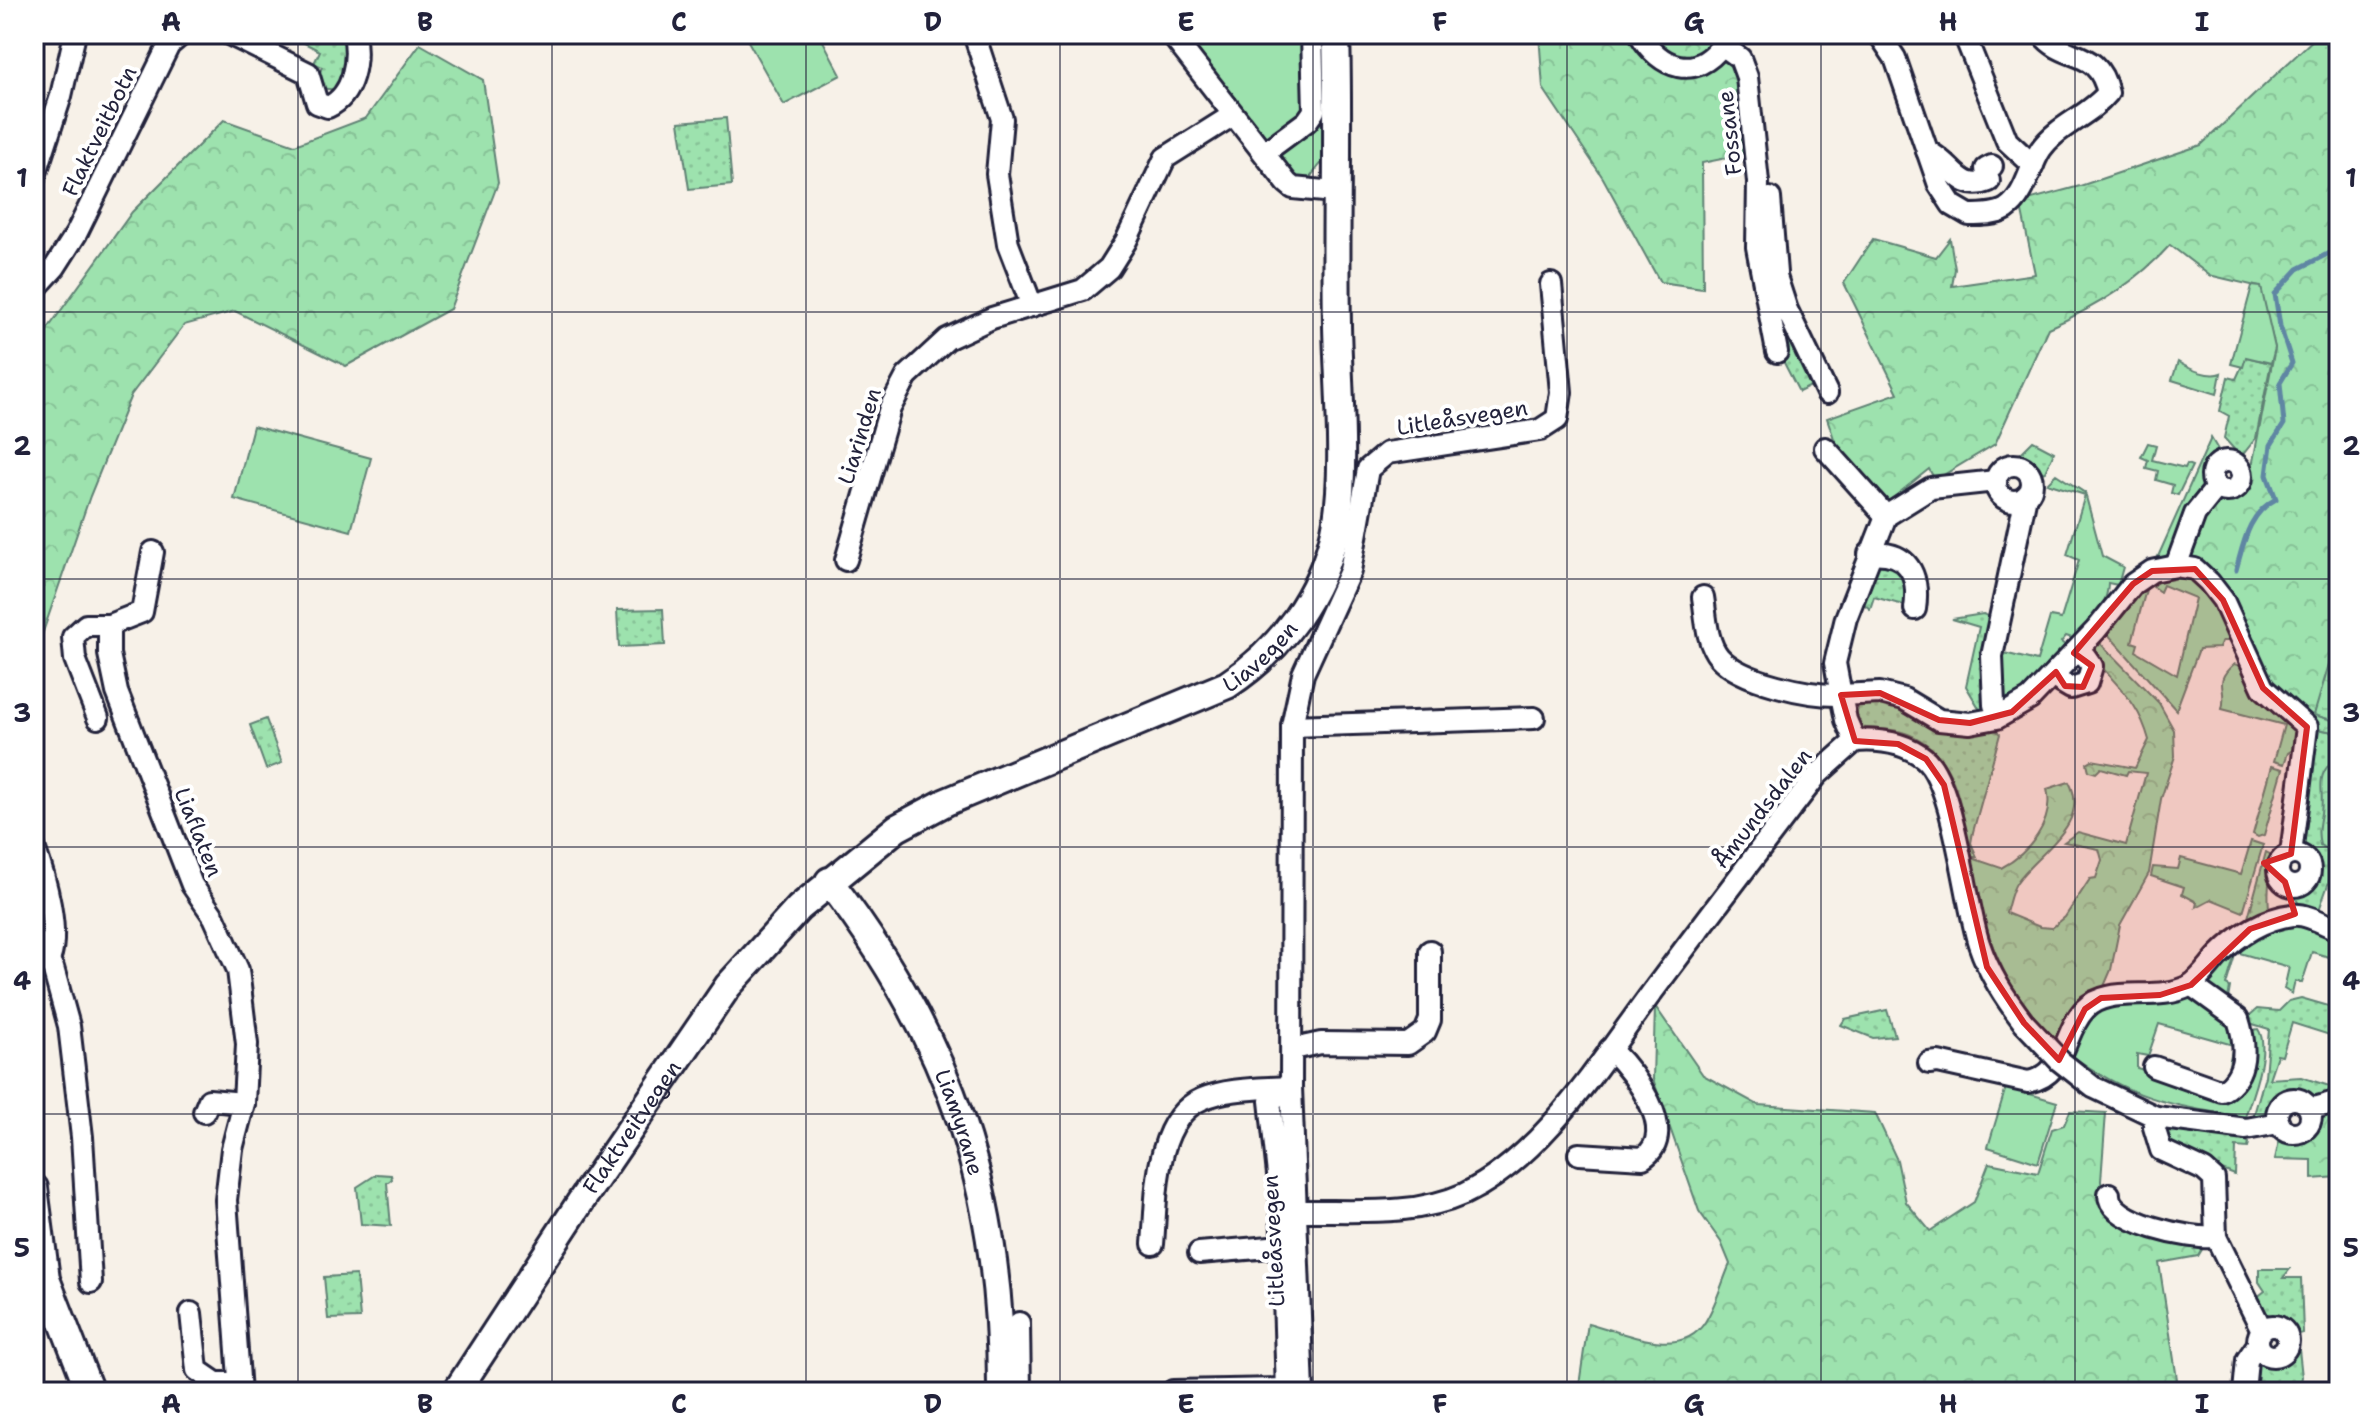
<svg xmlns="http://www.w3.org/2000/svg" width="2373" height="1426" font-family="'Shantell Sans',sans-serif">
  <style>
    .grass { fill: url(#grass-dots); stroke: #608274; stroke-width: 2 }
    .forest { fill: url(#forest-crowns); stroke: #608274; stroke-width: 2 }
    .wetland { fill: url(#wetland-marsh); stroke: #608274; stroke-width: 2 }
    .garden { fill: #9de2ae; stroke: #608274; stroke-width: 2 }
    .lines { fill: none; stroke-linecap: round; stroke-linejoin: round }
    .stream { stroke: #5f86a3; stroke-width: 5 }
    .minor-casing { stroke: #22223b; stroke-width: 26 }
    .major-casing { stroke: #22223b; stroke-width: 32 }
    .minor { stroke: #fff; stroke-width: 20 }
    .major { stroke: #fff; stroke-width: 26 }
    .minor-bridge-casing { stroke: #22223b; stroke-width: 26; stroke-linecap: butt }
    .minor-bridge { stroke: #fff; stroke-width: 20 }
    .marked { fill: #d62828; fill-opacity: 0.2; stroke: #d62828; stroke-width: 6; stroke-linejoin: round }
    .grid { fill: none; stroke: #22223b; stroke-width: 2; stroke-opacity: 0.55 }
    .labels { text-anchor: middle; stroke-width: 8; stroke-linejoin: round; paint-order: stroke }
    .street-label { font-size: 22px; fill: #22223b; stroke: #fff }
    .neatline { fill: none; stroke: #22223b; stroke-width: 3 }
    .grid-label { font-size: 26px; text-anchor: middle; font-weight: bold; fill: #22223b }
  </style>
  <defs>
    <pattern id="grass-dots" width="8" height="8" patternUnits="userSpaceOnUse" patternTransform="scale(2)"><rect width="8" height="8" fill="#9de2ae"/><path d="M2 2h.1M6 6h.1" fill="none" stroke="#87c297" stroke-width="1.8" stroke-linecap="round"/></pattern>
    <pattern id="forest-crowns" width="20" height="18" patternUnits="userSpaceOnUse" patternTransform="scale(2)"><rect width="20" height="18" fill="#9de2ae"/><path d="M2 6a3 3 0 1 1 6 0M12 15a3 3 0 1 1 6 0" fill="none" stroke="#87c297"/></pattern>
    <pattern id="wetland-marsh" width="20" height="14" patternUnits="userSpaceOnUse" patternTransform="scale(2)"><rect width="20" height="14" fill="#9de2ae"/><path d="M1 5h8M5 5V1M11 12h8M15 12V8" fill="none" stroke="#87c297"/></pattern>
  </defs>
  <rect width="100%" height="100%" fill="#f7f1e8"/>
  <filter id="ink" filterUnits="userSpaceOnUse"><feTurbulence type="fractalNoise" baseFrequency=".0125" numOctaves="2"/><feDisplacementMap in="SourceGraphic" scale="16" xChannelSelector="R" yChannelSelector="G"/><feConvolveMatrix kernelMatrix="1 2 1 2 8 2 1 2 1" color-interpolation-filters="sRGB"/></filter>
  <g filter="url(#ink)">
    <g class="grass">
      <polygon points="287,34 349,34 348,61 337,90 320,88 317,80 322,67 314,63 320,51"/>
      <polygon points="726,118 732,185 689,189 679,122"/>
      <polygon points="1786,317 1817,383 1799,392 1780,355 1780,323"/>
      <polygon points="2246,357 2271,363 2256,438 2241,457 2224,438 2229,416 2220,411 2228,377 2236,379"/>
      <polygon points="2033,441 2054,452 2045,472 2039,474 2024,465 2010,464"/>
      <polygon points="1881,560 1907,573 1910,607 1874,597 1870,609 1864,604 1868,573"/>
      <polygon points="663,609 665,645 619,647 617,610"/>
      <polygon points="1983,614 1997,620 1992,709 1982,713 1966,686 1979,627 1952,619"/>
      <path d="M1870,698l121,28 9,8 -27,98 -2,11 6,14h-8c-6,-46 -12,-104 -61,-123 -16,-7 -32,-4 -49,-7l-4,-8 4,-15z"/>
      <polygon points="266,719 282,763 266,769 250,725"/>
      <path d="M2307,727l32,6v120l-21,60 -16,-4 -12,-20 19,-7c14,-18 -4,-24 -8,-39 -5,-15 5,-95 6,-116z"/>
      <path d="M2266,852l9,5c-7,19 -8,39 -5,60l-24,8z"/>
      <polygon points="2301,998 2339,1009 2339,1038 2292,1023 2282,1056 2277,1055 2269,1079 2301,1077 2339,1089 2339,1096 2311,1096 2293,1088 2279,1095 2268,1114 2253,1118 2265,1076 2269,1029 2243,1021 2257,1009 2279,1011 2289,1001"/>
      <polygon points="1887,1010 1895,1036 1873,1038 1841,1025 1845,1019"/>
      <polygon points="2169,1127 2239,1137 2249,1143 2248,1148 2236,1147 2235,1175 2169,1150 2162,1133"/>
      <polygon points="377,1174 391,1175 392,1179 387,1183 391,1226 361,1224 357,1187"/>
      <polygon points="2259,1269 2290,1269 2283,1278 2301,1278 2303,1333 2296,1335 2282,1322 2265,1320 2257,1297 2265,1291 2259,1282"/>
      <polygon points="356,1275 360,1318 328,1319 324,1277"/>
      <path d="M2299,1349l3,28 -3,15h-51l8,-34c19,9 28,5 43,-9z"/>
    </g>
    <g class="forest">
      <polygon points="1539,34 1714,34 1747,67 1756,152 1702,163 1703,288 1660,282 1603,178 1543,88"/>
      <path d="M2319,34h20v699l-32,-6 -46,-53 -72,-123c3,-19 11,-42 27,-53 12,-8 23,-10 34,-21l25,-129 -15,-61 -51,-12 -39,-30c-34,38 -75,63 -122,83l-53,116 -60,36 -6,-11 -45,36 -41,-40 -16,-47 71,-25 -54,-110 29,-44 63,18 14,-18 5,30 -3,17 83,-12 -14,-67 3,-6 56,-15 121,-41z"/>
      <polygon points="420,44 483,80 498,183 450,309 346,366 235,311 184,325 131,395 90,496 34,658 34,351 44,334 132,212 224,120 295,145 366,118"/>
      <path d="M2097,640l62,63 15,27 1,26 -14,43 -12,74 -29,52 -9,45 -9,21 -42,53c-61,-56 -74,-109 -91,-187l32,11c27,-14 54,-46 46,-79l22,-7c23,42 -33,72 -52,100 -6,8 -8,21 -11,31l34,14 12,1 13,-11 25,-38 6,-1 6,-18 -3,-11 -35,-7 14,-10 48,13 20,-72 -18,-2 -2,4 -25,-7 -5,5 -7,-2 -2,-8 5,-3 43,8 14,-28c-13,-47 -38,-55 -61,-92z"/>
      <path d="M1655,1006l48,69 55,30 117,8 22,47 9,42 24,29 44,-29 15,-39 49,10 14,-44 12,-4 6,-14 36,2 -5,68 3,24 102,38 -8,13 -39,7 20,129h-601l10,-69c35,9 93,38 117,-1 11,-17 17,-40 25,-58l-9,-22 -22,-31 -46,-132z"/>
      <path d="M2339,1105v72l-27,2v-19l-37,-1 4,-18c24,-3 33,-5 42,-28z"/>
    </g>
    <g class="wetland">
      <polygon points="2339,630 2339,722 2314,715"/>
      <path d="M2339,754v93l-9,4 -10,-6c-3,-13 -1,-20 1,-32 4,-30 -9,-34 18,-59z"/>
    </g>
    <g class="garden">
      <polygon points="744,34 835,34 823,41 841,75 784,105"/>
      <polygon points="1177,34 1322,34 1323,161 1308,180 1289,178"/>
      <polygon points="2252,286 2261,287 2275,348 2271,363 2246,357 2243,367 2231,364"/>
      <path d="M2178,362c13,8 32,16 43,11l-4,21 -45,-14z"/>
      <polygon points="253,426 371,458 351,531 234,499"/>
      <polygon points="2211,438 2220,453 2171,559 2156,561"/>
      <polygon points="2148,443 2156,445 2152,460 2185,468 2187,464 2192,466 2178,495 2171,493 2173,485 2156,480 2158,471 2146,468 2148,460 2141,457"/>
      <path d="M2056,474l29,19 17,63 21,11 -5,18 -10,-2c0,24 -18,38 -33,56l-9,-3 -5,6 4,3c-18,27 -36,48 -66,59l-1,-63 9,3 -3,9 33,8 13,-44 11,2 18,-59 -12,-5 18,-60 -38,-12z"/>
      <path d="M2183,571l36,31 77,119 3,25 -11,7 -4,11 -10,-3 10,-36 -62,-16c6,-22 -10,-26 12,-45l7,2 2,-7 -15,-18h-6l-3,7 -20,1 -23,61 -71,-79 35,-48 7,3 -15,56 6,2 -2,7 41,24 18,-77 -32,-13 -3,7 -7,-5 6,-14z"/>
      <polygon points="2272,766 2283,769 2264,835 2258,837 2253,834"/>
      <polygon points="2251,841 2263,845 2243,912 2211,899 2196,907 2197,902 2182,894 2184,887 2151,876 2153,867 2178,869 2181,858 2241,874"/>
      <polygon points="2300,919 2339,933 2339,960 2312,952 2302,983 2295,981 2292,994 2284,989 2289,967 2236,952 2226,985 2230,987 2228,999 2236,1007 2191,985 2232,942"/>
      <path d="M2182,992l49,26 10,26 -15,35 7,-34 -74,-21 -11,32 -11,-2v14l88,27 21,-64 12,-2c13,19 -6,67 -13,88 -74,-11 -117,-19 -178,-65 37,-64 47,-53 115,-60z"/>
      <polygon points="2006,1087 2057,1102 2038,1163 1988,1147"/>
    </g>
    <g class="lines">
      <path class="stream" d="M2236,570c8,-28 12,-56 40,-71l-9,-24 4,-30 13,-21 -4,-41 12,-20 -12,-37 -5,-32 23,-25 41,-21"/>
      <g class="minor-casing">
        <g id="minor">
          <path d="M229,34l79,39 9,30 11,4c26,-12 31,-47 26,-73"/>
          <polyline points="974,34 1002,119 997,174 1008,244 1032,306"/>
          <polyline points="1171,34 1287,183 1293,188 1334,192"/>
          <path d="M1640,34c20,35 56,47 82,11l-1,-11"/>
          <path d="M1879,34l16,24 44,127 13,20 17,10c12,0 27,0 37,-6 20,-13 23,-42 35,-60 17,-24 48,-33 67,-56 -10,-47 -44,-30 -66,-59"/>
          <polyline points="1964,34 2007,141 2033,165"/>
          <polyline points="1722,45 1740,58 1747,77 1758,182 1757,247 1777,352"/>
          <path d="M1927,151c27,13 32,42 62,30l-3,-12 6,-3"/>
          <polyline points="1265,152 1307,121 1314,111 1312,34"/>
          <polyline points="34,179 61,96 75,34"/>
          <polyline points="1770,198 1776,273"/>
          <polyline points="1771,261 1787,310 1827,393"/>
          <polyline points="34,290 55,267 76,234 169,45 182,34"/>
          <polyline points="1825,448 1886,516"/>
          <circle cx="2227" cy="476" r="15"/>
          <circle cx="2014" cy="483" r="18"/>
          <polyline points="153,552 142,612 109,625 109,654 117,692 192,885 214,917 238,970 247,1044 244,1103 232,1149 226,1200 240,1392"/>
          <path d="M1869,554c39,-4 51,20 46,55"/>
          <polyline points="846,560 890,408 907,376 947,339 992,318 1083,290 1109,268 1126,241 1165,158 1233,115"/>
          <polyline points="2176,566 2195,514 2216,488"/>
          <path d="M1703,597c3,18 3,45 16,60 22,25 91,39 122,38l-6,-32 11,-45 40,-102 45,-28 65,-7"/>
          <polyline points="2056,672 2061,682 2071,688 2087,683 2092,666 2085,656 2074,653"/>
          <polyline points="1994,705 1992,656 2026,496"/>
          <polyline points="98,718 75,659 73,637 86,625 109,625"/>
          <polyline points="1292,726 1534,718"/>
          <polyline points="1855,741 1846,720 1841,695 1880,693 1904,699 1939,720 1970,723 1997,718 2030,699 2096,630 2133,584 2152,571 2176,566 2195,569 2209,582 2223,600 2263,688 2307,727 2291,854"/>
          <path d="M34,847c10,27 28,89 14,115"/>
          <circle cx="2294" cy="870" r="16"/>
          <polyline points="34,939 53,968 69,1026 82,1137 91,1282"/>
          <polyline points="1293,1049 1321,1043 1408,1044 1425,1032 1430,1020 1430,951"/>
          <path d="M1929,1063l9,-1 90,20c39,-7 34,-49 57,-73 23,-25 71,-6 104,-23 11,-6 21,-22 30,-31 19,-20 46,-37 74,-40 13,-2 33,10 46,15"/>
          <path d="M2154,1067l68,24c27,-16 24,-47 16,-72l-47,-34"/>
          <polyline points="2093,1087 2156,1117 2154,1127 2161,1150 2204,1170 2214,1179 2216,1237 2262,1330"/>
          <circle cx="2294" cy="1116" r="17"/>
          <polyline points="2310,1109 2339,1101"/>
          <polyline points="204,1112 209,1100 244,1103"/>
          <polyline points="2156,1117 2246,1129 2279,1123"/>
          <path d="M1579,1154l64,4c39,-26 -12,-88 -33,-109"/>
          <path d="M2109,1194c-1,29 83,46 107,43"/>
          <path d="M1296,1211c55,-1 117,6 168,-17 81,-38 139,-137 192,-207 53,-71 107,-142 161,-212l38,-34c24,-2 49,1 69,17 30,24 41,144 55,186 10,30 26,54 45,79"/>
          <path d="M1153,1244c4,-44 0,-124 49,-145 26,-11 58,-10 85,-12"/>
          <polyline points="1199,1253 1282,1246"/>
          <polyline points="191,1313 197,1370 216,1383 238,1383"/>
          <polyline points="1019,1323 1020,1392"/>
          <circle cx="2273" cy="1341" r="15"/>
          <polyline points="34,1383 38,1392"/>
          <polyline points="1173,1391 1287,1389"/>
          <polyline points="1287,1392 1281,1202 1270,1101 1291,1087"/>
          <polyline points="1303,1392 1291,1087 1292,726 1303,674 1350,571 1368,469 1387,453 1540,430 1557,419 1561,392 1551,284"/>
          <polyline points="2244,1392 2247,1360 2258,1344"/>
        </g>
      </g>
      <g class="major-casing">
        <g id="major">
          <path id="s1" d="M829,881c122,159 173,311 172,511"/>
          <polyline points="34,1188 46,1279 90,1392"/>
          <path id="s2" d="M456,1392l125,-191 147,-215 71,-78 98,-80 49,-26 281,-117c54,-35 94,-90 108,-154 12,-57 3,-146 2,-206 -2,-97 2,-194 -1,-291"/>
        </g>
      </g>
      <use href="#minor" class="minor"/>
      <use href="#major" class="major"/>
      <g class="minor-bridge-casing">
        <polyline id="minor-bridge" points="2024,1023 2060,1061 2093,1087"/>
      </g>
      <use href="#minor-bridge" class="minor-bridge"/>
    </g>
  </g>
  <path class="marked" d="M2195,569l28,31 40,88 44,39 -16,127 -27,9 21,19 10,32 -45,15 -59,56 -31,10 -59,3 -16,11 -26,51 -35,-37 -37,-56 -43,-182 -18,-26 -28,-15 -43,-3 -14,-46 39,-2 59,27 31,3 42,-11 44,-40 9,14 18,1 9,-21 -18,-13 59,-69 19,-13z"/>
  <path class="grid" d="M298,34v1358M552,34v1358M806,34v1358M1060,34v1358M1313,34v1358M1567,34v1358M1821,34v1358M2075,34v1358M34,312h2305M34,579h2305M34,847h2305M34,1114h2305"/>
  <g class="labels">
    <g class="street-label">
      <text transform="translate(99 131) rotate(-64)" y="8">Flaktveitbotn</text>
      <text transform="translate(1729 133) rotate(-96)" y="8">Fossane</text>
      <text transform="translate(1462 417) rotate(-9)" y="8">Litleåsvegen</text>
      <text transform="translate(859 436) rotate(-73)" y="8">Liarinden</text>
      <text dy="8" stroke="none"><textPath href="#s2" startOffset="1124">Liavegen</textPath></text>
      <text transform="translate(1762 808) rotate(-52)" y="8">Åmundsdalen</text>
      <text transform="translate(199 832) rotate(68)" y="8">Liaflaten</text>
      <text dy="8" stroke="none"><textPath href="#s1" startOffset="276">Liamyrane</textPath></text>
      <text dy="8" stroke="none"><textPath href="#s2" startOffset="318">Flaktveitvegen</textPath></text>
      <text transform="translate(1273 1241) rotate(-93)" y="8">Litleåsvegen</text>
    </g>
  </g>
  <rect width="2373" height="1426" fill="none" stroke="#fff" stroke-width="88"/>
  <rect x="44" y="44" width="2285" height="1338" class="neatline"/>
  <g class="grid-label">
    <text x="171" y="31">A</text>
    <text x="425" y="31">B</text>
    <text x="679" y="31">C</text>
    <text x="933" y="31">D</text>
    <text x="1186" y="31">E</text>
    <text x="1440" y="31">F</text>
    <text x="1694" y="31">G</text>
    <text x="1948" y="31">H</text>
    <text x="2202" y="31">I</text>
    <text x="22" y="187">1</text>
    <text x="2351" y="187">1</text>
    <text x="22" y="455">2</text>
    <text x="2351" y="455">2</text>
    <text x="22" y="722">3</text>
    <text x="2351" y="722">3</text>
    <text x="22" y="990">4</text>
    <text x="2351" y="990">4</text>
    <text x="22" y="1257">5</text>
    <text x="2351" y="1257">5</text>
    <text x="171" y="1413">A</text>
    <text x="425" y="1413">B</text>
    <text x="679" y="1413">C</text>
    <text x="933" y="1413">D</text>
    <text x="1186" y="1413">E</text>
    <text x="1440" y="1413">F</text>
    <text x="1694" y="1413">G</text>
    <text x="1948" y="1413">H</text>
    <text x="2202" y="1413">I</text>
  </g>
</svg>
